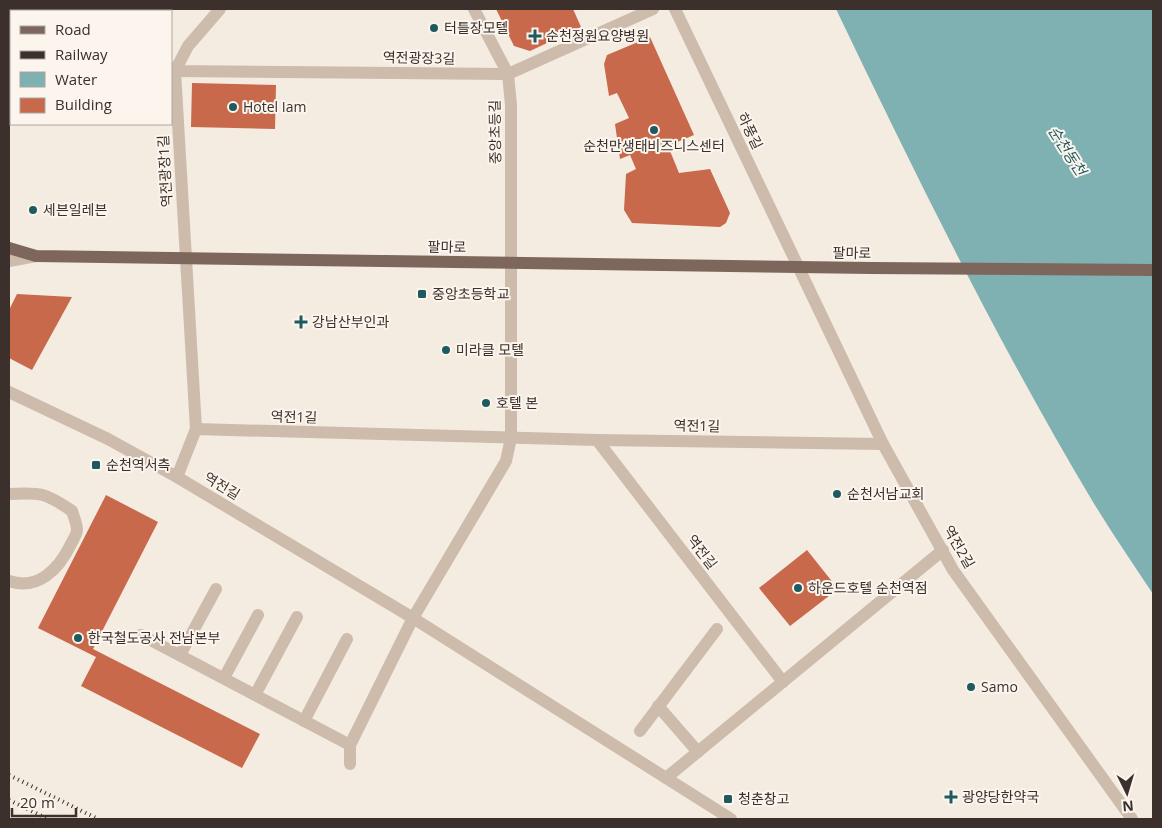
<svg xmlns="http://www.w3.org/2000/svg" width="1162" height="828" font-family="'Open Sans','Noto Sans KR',sans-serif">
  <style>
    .water { fill: #7fb0b2 }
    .building { fill: #c8694b }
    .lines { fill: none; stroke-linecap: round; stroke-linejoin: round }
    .minor { stroke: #cdbbac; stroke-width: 12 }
    .major { stroke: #7d675c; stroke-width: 12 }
    .rail { stroke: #3b302b; stroke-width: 4; stroke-dasharray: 1 4; stroke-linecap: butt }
    .poi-dot { fill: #1f5a5e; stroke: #fbf5ee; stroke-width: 2 }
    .labels { text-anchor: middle; stroke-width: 4; stroke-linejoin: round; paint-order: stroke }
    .poi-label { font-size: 14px; fill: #3b302b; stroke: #fbf5ee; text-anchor: start }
    .street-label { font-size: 14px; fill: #3b302b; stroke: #fbf5ee }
    .water-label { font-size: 15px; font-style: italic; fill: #1f5a5e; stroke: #fbf5ee }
  </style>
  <rect width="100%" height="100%" fill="#f4ebe1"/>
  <path class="water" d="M836,9h317v585c-20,-30 -41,-61 -60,-92 -95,-159 -177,-326 -257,-493z"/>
  <g class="building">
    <polygon points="496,9 573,9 581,27 530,51 514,46"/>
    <polygon points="650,37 694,135 668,146 679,173 710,169 730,213 726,223 720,227 632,223 624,210 626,174 636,169 630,155 620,159 615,124 629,118 617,93 609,96 604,64 607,55"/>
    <polygon points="192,83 276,85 275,129 191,127"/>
    <polygon points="17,294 72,297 32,370 9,358 9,310"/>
    <polygon points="106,495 158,522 93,649 260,734 242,768 81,686 96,657 38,628"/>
    <polygon points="807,550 838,589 790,626 759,588"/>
  </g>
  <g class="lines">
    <g class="minor">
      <polyline points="100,9 103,11"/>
      <polyline points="675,9 883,444 953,570 1132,819"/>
      <polyline points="9,18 11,15"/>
      <polyline points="171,68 175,71 508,74 653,9"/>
      <polyline points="9,261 36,256"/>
      <polyline points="9,392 108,439 177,477 413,618 731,819"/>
      <polyline points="196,429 175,71 188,46 220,9"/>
      <polyline points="597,440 783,682"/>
      <polyline points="177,477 196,429 597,440 883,444"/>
      <path d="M9,494c32,-2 37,-1 63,17 2,6 5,13 5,19 0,4 -4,10 -6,14 -12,25 -33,47 -62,37"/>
      <polyline points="141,635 350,745"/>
      <polyline points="180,655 216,589"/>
      <polyline points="224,678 258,615"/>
      <polyline points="255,695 297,617"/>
      <polyline points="658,706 698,752"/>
      <polyline points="304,721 347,639"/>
      <polyline points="640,731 717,629"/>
      <polyline points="350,764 350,745 413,618 506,461 511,438 511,105 508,74 474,9"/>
      <polyline points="666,778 943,550"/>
    </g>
    <polyline class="major" points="9,248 36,256 871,268 1153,270"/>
    <g class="rail">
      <polyline points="9,775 98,819"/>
      <polyline points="9,800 48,819"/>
    </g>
  </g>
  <g class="poi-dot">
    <circle cx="434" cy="28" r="5"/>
    <path d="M532.5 28.5h5v5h5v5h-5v5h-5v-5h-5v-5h5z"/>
    <circle cx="233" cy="107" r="5"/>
    <circle cx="654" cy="130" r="5"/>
    <circle cx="33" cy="210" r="5"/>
    <rect x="417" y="289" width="10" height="10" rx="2.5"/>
    <path d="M298.5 314.5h5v5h5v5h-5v5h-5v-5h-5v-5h5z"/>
    <circle cx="446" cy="350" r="5"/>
    <circle cx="486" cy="403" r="5"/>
    <rect x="91" y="460" width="10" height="10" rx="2.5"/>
    <circle cx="837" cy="494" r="5"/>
    <circle cx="798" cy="588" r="5"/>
    <circle cx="78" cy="638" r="5"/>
    <circle cx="971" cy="687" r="5"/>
    <path d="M948.5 789.5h5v5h5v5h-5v5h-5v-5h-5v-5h5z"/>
    <rect x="723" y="794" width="10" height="10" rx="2.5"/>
  </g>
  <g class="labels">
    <g class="poi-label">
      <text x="444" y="33">터틀장모텔</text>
      <text x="546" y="41">순천정원요양병원</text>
      <text x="243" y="112">Hotel Iam</text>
      <text x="654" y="151" text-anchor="middle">순천만생태비즈니스센터</text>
      <text x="43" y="215">세븐일레븐</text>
      <text x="432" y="299">중앙초등학교</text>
      <text x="312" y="327">강남산부인과</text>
      <text x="456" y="355">미라클 모텔</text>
      <text x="496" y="408">호텔 본</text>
      <text x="106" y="470">순천역서측</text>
      <text x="847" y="499">순천서남교회</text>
      <text x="808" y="593">하운드호텔 순천역점</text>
      <text x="88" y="643">한국철도공사 전남본부</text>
      <text x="981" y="692">Samo</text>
      <text x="962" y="802">광양당한약국</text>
      <text x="738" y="804">청춘창고</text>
    </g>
    <g class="street-label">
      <text transform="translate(419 58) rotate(1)" y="5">역전광장3길</text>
      <text transform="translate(750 131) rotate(64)" y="5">하풍길</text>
      <text transform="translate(495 132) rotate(-91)" y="5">중앙초등길</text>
      <text transform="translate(165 171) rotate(-93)" y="5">역전광장1길</text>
      <text transform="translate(447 247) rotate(1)" y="5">팔마로</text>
      <text transform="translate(852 253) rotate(1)" y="5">팔마로</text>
      <text transform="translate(294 417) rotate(2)" y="5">역전1길</text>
      <text transform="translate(697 426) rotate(1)" y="5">역전1길</text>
      <text transform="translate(222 486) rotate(31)" y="5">역전길</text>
      <text transform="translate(959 547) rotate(60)" y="5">역전2길</text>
      <text transform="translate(702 552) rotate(52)" y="5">역전길</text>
    </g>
    <g class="water-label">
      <text transform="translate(1067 151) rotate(57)" y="5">순천동천</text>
    </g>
  </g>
  <rect width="1162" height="828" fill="none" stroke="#3b302b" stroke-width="20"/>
  <rect x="10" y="10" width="162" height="115" fill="#fbf5ee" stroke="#aea6a0"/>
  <rect x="20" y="26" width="25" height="8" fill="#7d675c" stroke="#aea6a0"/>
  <text x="55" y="35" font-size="15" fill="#3b302b">Road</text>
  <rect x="20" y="51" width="25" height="8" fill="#3b302b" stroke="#aea6a0"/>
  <text x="55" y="60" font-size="15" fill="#3b302b">Railway</text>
  <rect x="20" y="72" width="25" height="15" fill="#7fb0b2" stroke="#aea6a0"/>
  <text x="55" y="85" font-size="15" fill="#3b302b">Water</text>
  <rect x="20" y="98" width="25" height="15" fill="#c8694b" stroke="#aea6a0"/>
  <text x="55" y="110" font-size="15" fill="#3b302b">Building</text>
  <g transform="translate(1127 793) rotate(175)" stroke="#fbf5ee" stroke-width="4" paint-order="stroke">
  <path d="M0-4L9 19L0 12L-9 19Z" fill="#3b302b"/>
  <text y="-8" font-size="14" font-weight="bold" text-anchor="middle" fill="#3b302b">N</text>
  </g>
  <path d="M12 808v8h64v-8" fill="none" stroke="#3b302b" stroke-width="2.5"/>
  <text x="20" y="808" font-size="15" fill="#3b302b" stroke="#fbf5ee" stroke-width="4" paint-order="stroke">20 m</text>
</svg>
